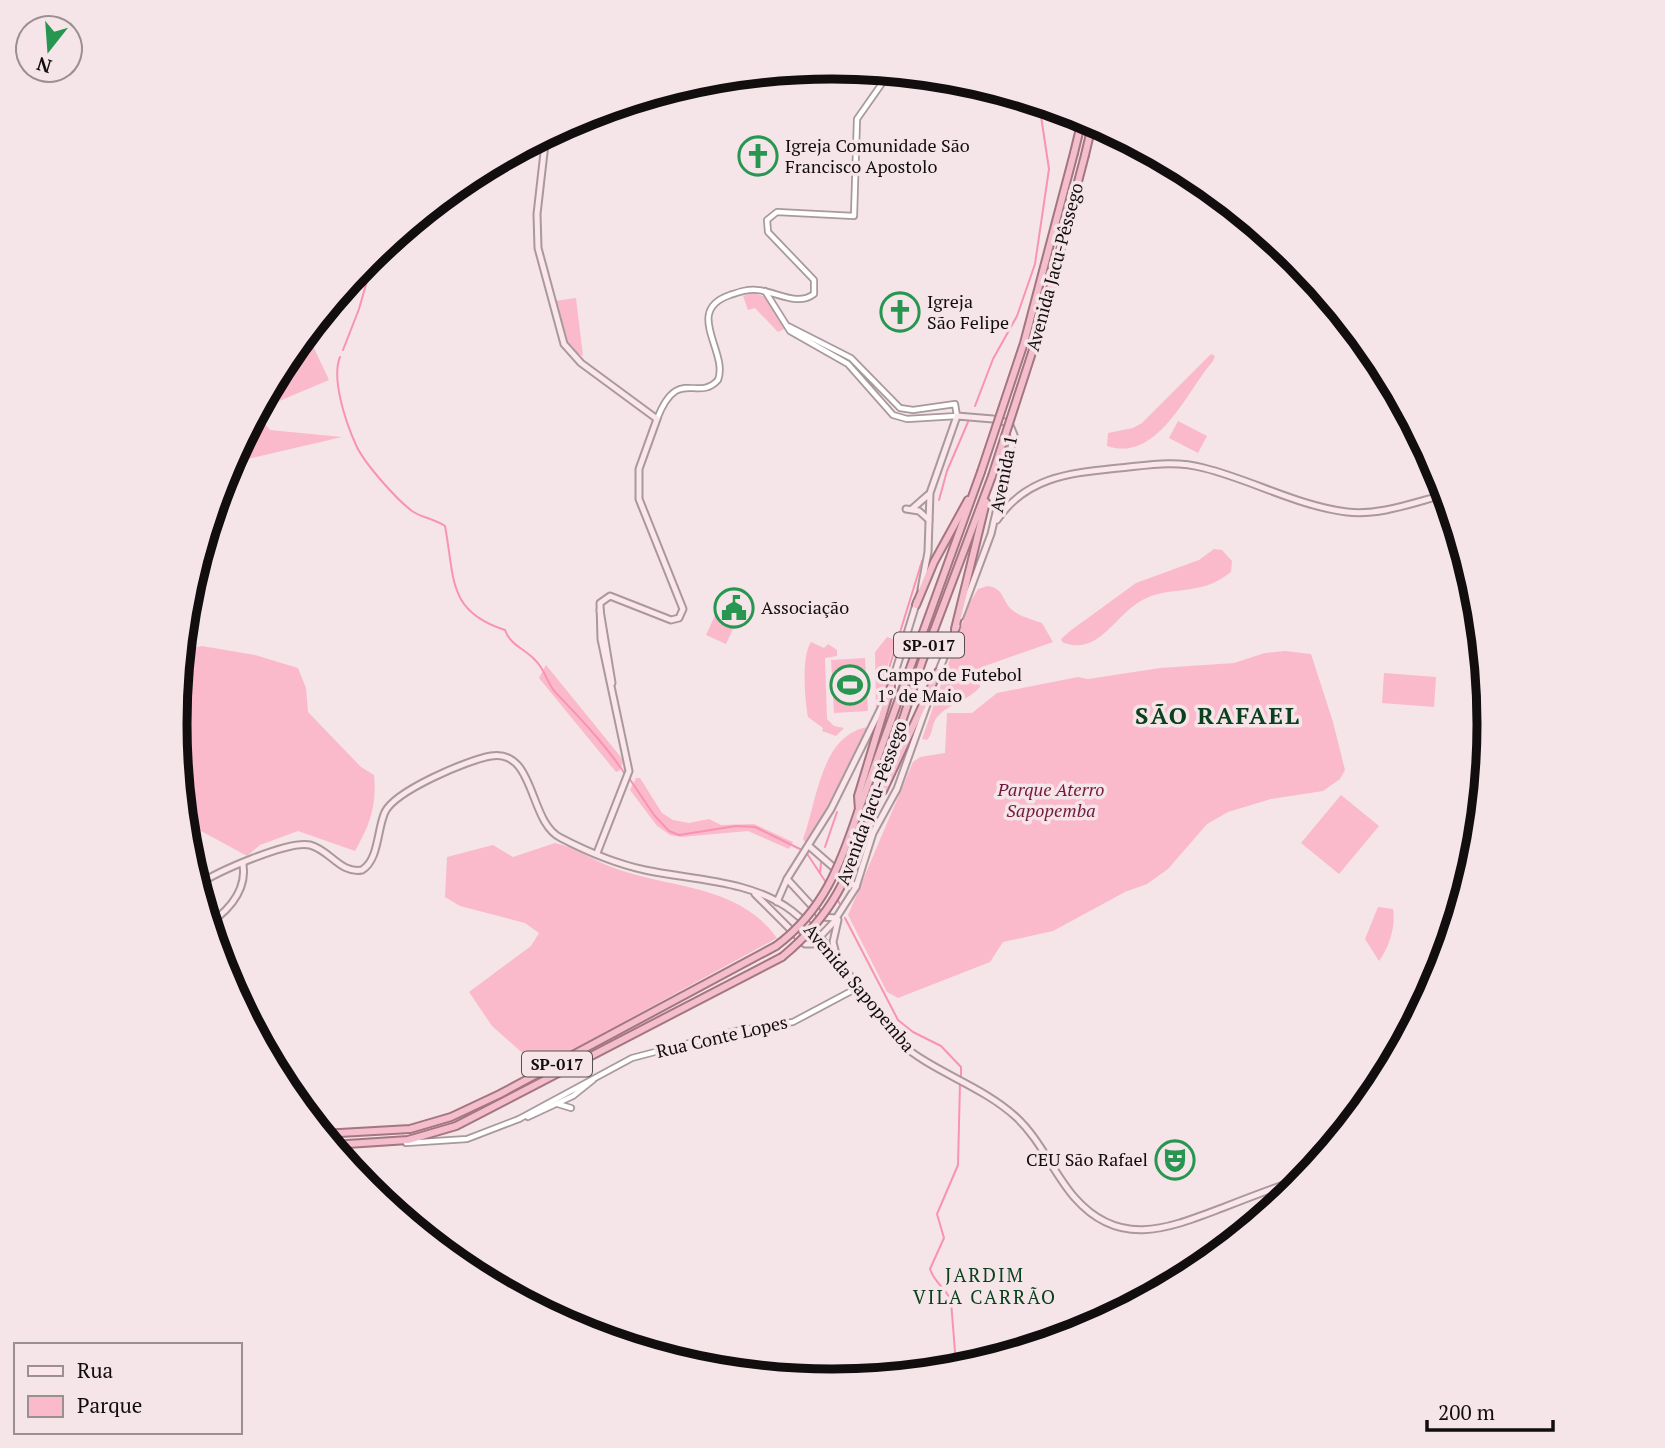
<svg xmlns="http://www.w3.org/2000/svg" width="1665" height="1448" font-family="'PT Serif',serif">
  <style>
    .green { fill: #fabacb }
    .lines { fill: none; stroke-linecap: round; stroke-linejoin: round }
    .stream { stroke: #f993b2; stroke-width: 2 }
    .tertiary-casing { stroke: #a8999d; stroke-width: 8 }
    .secondary-casing { stroke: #a8999d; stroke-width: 9 }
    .trunk-casing { stroke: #a47582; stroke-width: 10 }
    .tertiary { stroke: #fff; stroke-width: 4.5 }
    .secondary { stroke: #fbe6ec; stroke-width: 5 }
    .trunk { stroke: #f4becc; stroke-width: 6 }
    .trunk-bridge-casing { stroke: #a47582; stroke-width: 10; stroke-linecap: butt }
    .trunk-bridge { stroke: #f4becc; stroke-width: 6 }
    .labels { text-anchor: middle; stroke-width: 7; stroke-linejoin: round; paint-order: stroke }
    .shield { fill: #f5e5e8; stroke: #564e50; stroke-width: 2 }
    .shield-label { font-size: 16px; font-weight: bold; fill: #120d0f }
    .poi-label { font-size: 18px; fill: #120d0f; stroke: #f5e5e8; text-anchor: start }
    .street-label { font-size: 18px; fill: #120d0f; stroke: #f5e5e8 }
    .park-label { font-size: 18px; font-style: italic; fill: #72193d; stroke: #f5e5e8 }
    .neighbourhood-label { font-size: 19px; letter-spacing: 2px; fill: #0a401e; stroke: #f5e5e8 }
    .district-label { font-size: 24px; font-weight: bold; letter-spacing: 2px; fill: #0a401e; stroke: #f5e5e8 }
    .rim { fill: none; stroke: #120d0f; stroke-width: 9 }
  </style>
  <rect width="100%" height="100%" fill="#f5e5e8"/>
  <g class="green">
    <polygon points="753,293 767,297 786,328 778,332 755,308 748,310 743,296"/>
    <path d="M576,298l7,58c-21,-8 -23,-36 -29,-55z"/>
    <polygon points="312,344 329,380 258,410 282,366"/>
    <path d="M1211,354l4,2 -2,5c-27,31 -55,102 -106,85l1,-13 25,-5 9,-5z"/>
    <polygon points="257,414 270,430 342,437 230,463"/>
    <polygon points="1178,421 1207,436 1198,453 1169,438"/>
    <path d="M1214,549l8,1 10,11 -1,11c-34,27 -60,11 -92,30 -26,16 -42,55 -77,40l-1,-3 9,-8 66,-48 63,-23z"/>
    <path d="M987,586c19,2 14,17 28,26 7,5 19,8 27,11l11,19 -71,25 -3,5 1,15c-11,13 -30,16 -42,29 -7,7 -4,17 -11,24l-5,-1 47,-135 9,-15z"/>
    <polygon points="723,598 743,607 726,644 706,635"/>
    <polygon points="887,637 896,640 883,681 889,684 876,710 875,652"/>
    <path d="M811,642l13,6 4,-4 9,6v6l-12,2 2,61 7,7 10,2 -8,8 -14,-5 1,-3 -15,-11c-3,-18 -7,-60 3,-75z"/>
    <path d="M202,646l53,9 43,13 8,20 2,24 53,55 13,8c3,30 -4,50 -19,76l-57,-20 -38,14 -13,11 -57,-31c-13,-18 -7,-34 4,-52l-16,-20 -3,-29 7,-73z"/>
    <polygon points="1285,651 1311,654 1333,722 1345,770 1340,779 1323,791 1271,799 1228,812 1207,824 1168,869 1147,884 1125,892 1053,931 1003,942 990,962 898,998 887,992 848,915 913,762 920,757 945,753 947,713 972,713 997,693 1078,677 1088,679 1160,668 1234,663 1265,653"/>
    <polygon points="865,658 868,711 834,713 831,660"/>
    <polygon points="546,665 624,761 619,771 616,772 539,678"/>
    <polygon points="1384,673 1436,677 1434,707 1382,703"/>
    <path d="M868,727l-58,113 -5,2 -2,-3c14,-36 17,-104 65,-112z"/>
    <polygon points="636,778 640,778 662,813 673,820 689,823 709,819 721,825 754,824 793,842 789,849 748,831 681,837 670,835 657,826 630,790"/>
    <polygon points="1341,795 1379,826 1339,874 1301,843"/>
    <path d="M555,843c20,4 39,18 59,25 57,21 124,16 163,70l-205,112 -37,14 -43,-38 -23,-34 62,-46 8,-13 -14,-10 -65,-17 -15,-9 2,-40 46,-12 20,12z"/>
    <path d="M1378,907l15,2c3,17 -4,38 -14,52l-14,-22z"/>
  </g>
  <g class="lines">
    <g class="stream">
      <polyline points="343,350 359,309 375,253"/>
      <path d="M340,357c-9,22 6,66 16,88 8,18 40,54 56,66 8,6 23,8 33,15 10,53 2,85 60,104 5,15 20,19 30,30 10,9 12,23 20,32 24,25 50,52 70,82"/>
      <polyline points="975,406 993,359 1017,316 1035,264 1049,169 1039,103"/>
      <polyline points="939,500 947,471 968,422"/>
      <polyline points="885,681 922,561"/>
      <polyline points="629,778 654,815 669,831 679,835 736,826 755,827 806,852 827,884"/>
      <polyline points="825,847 837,812"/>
      <polyline points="820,873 821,863"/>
      <polyline points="836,897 841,906"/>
      <polyline points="845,918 898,1020 913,1032 941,1046 961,1067 961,1078"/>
      <path d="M952,1370l3,-18 -4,-51c-4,-12 -16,-17 -21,-32l14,-31 -7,-24 21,-49 2,-82"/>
    </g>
    <g class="tertiary-casing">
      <g id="tertiary">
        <polyline points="765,291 790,331 848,364 893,415 907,419 957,416 955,404 913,410 900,408 851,358 788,326"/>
        <path d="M657,419c21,-54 40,-16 61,-39 11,-28 -35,-69 12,-85 9,-3 17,-6 27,-5 18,1 40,17 57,4v-14l-46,-48 -1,-12 10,-8 77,4 3,-97 33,-47"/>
        <polyline points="558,1104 571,1108"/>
        <polyline points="528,1117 573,1096 593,1080"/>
        <polyline points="519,1119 632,1058 735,1031 793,1022 857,988"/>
        <polyline points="406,1143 467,1139 519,1119"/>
      </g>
    </g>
    <g class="secondary-casing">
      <g id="secondary">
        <polyline points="546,135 537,214 538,248 564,344 581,363 657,419 639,469 639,499 683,609 679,618 671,620 610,596 600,603 601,639 629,771 597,853"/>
        <polyline points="906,509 919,511 929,520"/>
        <polyline points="912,509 928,495"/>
        <path d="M997,520c30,-44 74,-47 122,-52 30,-3 56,-8 85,0 48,12 94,38 143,44 33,4 68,-10 100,-18"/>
        <polyline points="921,589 928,552 930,493 957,416 993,419 1009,423 1014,435 991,534 960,617"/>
        <polyline points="600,610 612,683"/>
        <polyline points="937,675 957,626"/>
        <polyline points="890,689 917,601"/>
        <polyline points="809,846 856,887"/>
        <polyline points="787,879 822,917 836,918"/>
        <path d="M198,885c18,-13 91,-45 112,-40 20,5 30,29 52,25 17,-10 15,-41 23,-58 10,-21 82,-52 106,-56 45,-7 37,66 70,82 25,13 56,26 84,32 47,10 107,10 147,41 44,34 71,89 107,131 35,31 82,43 117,75 25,23 37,56 59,81 45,51 94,30 147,10 28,-11 56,-22 85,-31"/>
        <polyline points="755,894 805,944 813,944 833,923 856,887 873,833 897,789 933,688"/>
        <polyline points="777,902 787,879 831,809 886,698"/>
        <path d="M209,924c20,-14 38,-34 34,-60"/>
        <polyline points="837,958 833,942 838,920"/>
      </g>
    </g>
    <g class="trunk-casing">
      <g id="trunk">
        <polyline points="1074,153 1083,116"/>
        <polyline points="1085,155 1093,121"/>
        <polyline points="916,605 934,562 968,500"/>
        <polyline points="955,629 986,502"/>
        <polyline points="883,791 938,672"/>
        <polyline points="859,810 858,796 891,687"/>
        <polyline points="858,812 981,472"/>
        <polyline points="870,817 922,662 992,476"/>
        <polyline points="322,1134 410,1129 451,1117 500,1094 776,946"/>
        <polyline points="332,1145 408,1140 456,1126 782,957"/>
      </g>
    </g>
    <use href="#tertiary" class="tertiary"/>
    <use href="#secondary" class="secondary"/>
    <use href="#trunk" class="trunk"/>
    <g class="trunk-bridge-casing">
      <g id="trunk-bridge">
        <polyline points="981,472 1024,343 1074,153"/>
        <polyline points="992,476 1039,331 1085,155"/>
        <path d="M776,946c47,-35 64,-80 82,-134"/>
        <path d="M782,957c51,-42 66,-80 88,-140"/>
      </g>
    </g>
    <use href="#trunk-bridge" class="trunk-bridge"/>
  </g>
  <defs>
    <g id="church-ring" transform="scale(2.0125)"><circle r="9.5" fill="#f5e5e8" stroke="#269650" stroke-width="1.5"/><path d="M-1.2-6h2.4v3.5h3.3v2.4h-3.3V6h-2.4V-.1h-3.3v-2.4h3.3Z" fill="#269650"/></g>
    <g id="civic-ring" transform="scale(2.0125)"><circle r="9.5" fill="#f5e5e8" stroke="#269650" stroke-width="1.5"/><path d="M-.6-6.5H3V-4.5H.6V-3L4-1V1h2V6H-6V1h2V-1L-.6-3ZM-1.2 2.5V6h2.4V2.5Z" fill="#269650"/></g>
    <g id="stadium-ring" transform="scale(2.0125)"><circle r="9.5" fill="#f5e5e8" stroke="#269650" stroke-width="1.5"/><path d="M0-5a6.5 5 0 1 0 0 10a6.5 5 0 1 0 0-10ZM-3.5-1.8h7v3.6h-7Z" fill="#269650"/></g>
    <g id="theatre-ring" transform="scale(2.0125)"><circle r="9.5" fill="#f5e5e8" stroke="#269650" stroke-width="1.5"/><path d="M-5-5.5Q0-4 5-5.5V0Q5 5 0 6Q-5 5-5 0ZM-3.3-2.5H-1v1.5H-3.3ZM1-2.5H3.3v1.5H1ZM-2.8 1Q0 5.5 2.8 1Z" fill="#269650"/></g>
  </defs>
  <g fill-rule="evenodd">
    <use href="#church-ring" x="758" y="156"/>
    <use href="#church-ring" x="900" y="312"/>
    <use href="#civic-ring" x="734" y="608"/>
    <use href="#stadium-ring" x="850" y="685"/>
    <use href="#theatre-ring" x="1175" y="1160"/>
  </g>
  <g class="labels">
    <g class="shield">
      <rect x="894" y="632.5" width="70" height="25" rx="5"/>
      <rect x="522" y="1051.5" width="70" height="25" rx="5"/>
    </g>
    <g class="shield-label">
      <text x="929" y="651">SP-017</text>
      <text x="557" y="1070">SP-017</text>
    </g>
    <g class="poi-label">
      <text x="785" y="152">Igreja Comunidade São<tspan x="785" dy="21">Francisco Apostolo</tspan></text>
      <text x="927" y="308">Igreja<tspan x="927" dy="21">São Felipe</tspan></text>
      <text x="761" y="614">Associação</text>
      <text x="877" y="681">Campo de Futebol<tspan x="877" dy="21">1° de Maio</tspan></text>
      <text x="1148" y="1166" text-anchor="end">CEU São Rafael</text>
    </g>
    <g class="street-label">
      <text transform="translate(1055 267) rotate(-75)" y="6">Avenida Jacu-Pêssego</text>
      <text transform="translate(1004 474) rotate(-79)" y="6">Avenida 1</text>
      <text transform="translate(872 803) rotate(-70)" y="6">Avenida Jacu-Pêssego</text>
      <text transform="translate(859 988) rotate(50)" y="6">Avenida Sapopemba</text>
      <text transform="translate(722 1037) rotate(-13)" y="6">Rua Conte Lopes</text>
    </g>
    <g class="park-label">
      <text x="1051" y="796">Parque Aterro<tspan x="1051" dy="21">Sapopemba</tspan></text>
    </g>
    <g class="neighbourhood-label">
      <text x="985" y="1282">JARDIM<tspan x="985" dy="22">VILA CARRÃO</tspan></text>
    </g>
    <g class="district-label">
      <text x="1218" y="724">SÃO RAFAEL</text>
    </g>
  </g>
  <path d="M0 0H1665V1448H0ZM187 724a645 645 0 1 1 1290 0a645 645 0 1 1-1290 0Z" fill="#f5e5e8" fill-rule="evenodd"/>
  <path class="rim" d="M187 724a645 645 0 1 1 1290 0a645 645 0 1 1-1290 0Z"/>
  <rect x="14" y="1343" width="228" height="91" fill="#f5e5e8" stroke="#9a8f91" stroke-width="2"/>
  <rect x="28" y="1366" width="35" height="10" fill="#fbe6ec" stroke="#9a8f91" stroke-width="2"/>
  <text x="77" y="1378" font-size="21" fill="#120d0f">Rua</text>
  <rect x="28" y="1396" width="35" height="21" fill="#fabacb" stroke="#9a8f91" stroke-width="2"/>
  <text x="77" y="1413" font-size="21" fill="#120d0f">Parque</text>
  <g transform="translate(49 49) rotate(197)"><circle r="33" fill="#f5e5e8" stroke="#9a8f91" stroke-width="2"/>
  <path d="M0-5L12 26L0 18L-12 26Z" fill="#269650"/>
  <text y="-10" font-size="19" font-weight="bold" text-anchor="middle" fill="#120d0f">N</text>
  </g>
  <path d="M1427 1420v10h126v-10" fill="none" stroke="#120d0f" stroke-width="3.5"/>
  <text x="1438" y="1420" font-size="21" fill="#120d0f" stroke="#f5e5e8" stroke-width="5" paint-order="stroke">200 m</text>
</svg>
